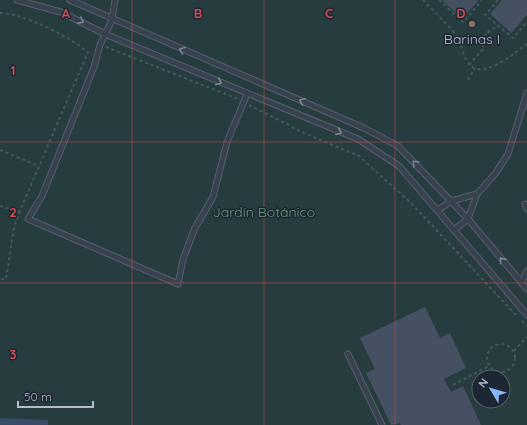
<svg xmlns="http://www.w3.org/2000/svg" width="527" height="425" font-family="Quicksand,sans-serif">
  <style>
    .green { fill: #263c3f; fill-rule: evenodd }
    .water { fill: #394c67 }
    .building { fill: #455162 }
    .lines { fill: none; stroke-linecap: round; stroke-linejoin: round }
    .service-casing { stroke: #565f6c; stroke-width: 7 }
    .path { stroke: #44595c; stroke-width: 2; stroke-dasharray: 3 3; stroke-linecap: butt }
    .service { stroke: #38414e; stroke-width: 5 }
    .oneway { stroke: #7c8592 }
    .grid { fill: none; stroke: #ce4d50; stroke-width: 1; stroke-opacity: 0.55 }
    .education-dot { fill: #8d6e63; stroke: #1d2633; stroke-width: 1.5 }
    .labels { text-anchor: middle; stroke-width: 3; stroke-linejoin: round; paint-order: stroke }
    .poi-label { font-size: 14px; fill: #b4bcc9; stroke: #1d2633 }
    .park-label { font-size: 14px; fill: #6b9a76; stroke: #1d2633 }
    .grid-label { font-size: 13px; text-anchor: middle; font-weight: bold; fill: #ce4d50; stroke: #1d2633; stroke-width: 3; stroke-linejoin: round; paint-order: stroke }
  </style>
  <rect width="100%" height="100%" fill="#242f3e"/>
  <path class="green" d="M0,0h527v425h-527zM479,377h24v24h-24z"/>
  <polygon class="water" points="0,418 48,420 48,425 0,425"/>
  <g class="building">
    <polygon points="442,0 479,0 462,19"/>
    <polygon points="502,0 527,0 527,15 511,33 490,14"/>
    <polygon points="425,307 440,338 450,333 466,368 444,379 451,392 463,386 481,425 401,425 400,423 391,425 366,373 375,369 360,338"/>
  </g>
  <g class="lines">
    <g class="service-casing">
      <g id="service">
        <polyline points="17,0 61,12 105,34 358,139 399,166 527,315"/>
        <polyline points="70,0 364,128 398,146 468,219 527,289"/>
        <polyline points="115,0 112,20 100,45 94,67 42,196 28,219 178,284 183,259 195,228 213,197 227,142 247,94"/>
        <polyline points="525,204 527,209"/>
        <polyline points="438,210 451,201 477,194"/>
        <polyline points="454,230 468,219 477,194 495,174 508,154 527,93"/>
        <polyline points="521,283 527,271"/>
        <polyline points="348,354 382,425"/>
      </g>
    </g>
    <g class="path">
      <path d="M423,0c10,11 27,26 35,38 4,8 5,19 11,26 14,17 46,-12 58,-20"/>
      <polyline points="439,0 463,22 482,0"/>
      <polyline points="498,0 485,15 513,38 527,22"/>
      <path d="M0,13c24,0 69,24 88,39l-71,166 -3,9 -8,52h-6"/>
      <polyline points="106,47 238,99"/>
      <polyline points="469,65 484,48 480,41 487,33 497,26"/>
      <polyline points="468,80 475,68"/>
      <polyline points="249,105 304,133 359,156 411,203 516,315"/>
      <polyline points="0,150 39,166"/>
      <polyline points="0,206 20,212"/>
      <polyline points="522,321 527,326"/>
      <circle cx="501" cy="358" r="14"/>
      <polyline points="514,351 527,337"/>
      <polyline points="453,385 489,366"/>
    </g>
    <use href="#service" class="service"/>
  </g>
  <defs><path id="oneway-chevron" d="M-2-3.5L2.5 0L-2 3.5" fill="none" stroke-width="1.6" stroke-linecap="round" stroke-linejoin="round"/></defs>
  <g class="oneway">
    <use href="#oneway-chevron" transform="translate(81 21) rotate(26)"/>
    <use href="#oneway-chevron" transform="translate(182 50) rotate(-157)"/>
    <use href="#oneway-chevron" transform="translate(219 82) rotate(23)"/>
    <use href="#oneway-chevron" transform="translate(302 101) rotate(-157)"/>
    <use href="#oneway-chevron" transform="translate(339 132) rotate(23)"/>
    <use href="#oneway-chevron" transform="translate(415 163) rotate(-134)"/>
    <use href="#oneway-chevron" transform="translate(502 260) rotate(-129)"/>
  </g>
  <path class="grid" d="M132,0v425M264,0v425M395,0v425M0,142h527M0,283h527"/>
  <circle class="education-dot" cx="472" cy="24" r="4"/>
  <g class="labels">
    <g class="poi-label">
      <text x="472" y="44">Barinas I</text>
    </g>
    <g class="park-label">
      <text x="264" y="217">Jardín Botánico</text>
    </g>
  </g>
  <g class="grid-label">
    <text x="66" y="18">A</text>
    <text x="198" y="18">B</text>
    <text x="329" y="18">C</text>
    <text x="461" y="18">D</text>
    <text x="13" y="75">1</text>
    <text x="13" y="217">2</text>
    <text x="13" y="359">3</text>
  </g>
  <g transform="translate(491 389) rotate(308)"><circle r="19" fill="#1d2633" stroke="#59626f"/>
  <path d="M0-3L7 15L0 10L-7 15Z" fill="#8ab4f8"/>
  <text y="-6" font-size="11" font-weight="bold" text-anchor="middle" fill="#b4bcc9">N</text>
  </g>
  <path d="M18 401v6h75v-6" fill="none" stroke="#b4bcc9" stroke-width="2"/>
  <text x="24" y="401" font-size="12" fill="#b4bcc9" stroke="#1d2633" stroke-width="3" paint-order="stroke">50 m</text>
</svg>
